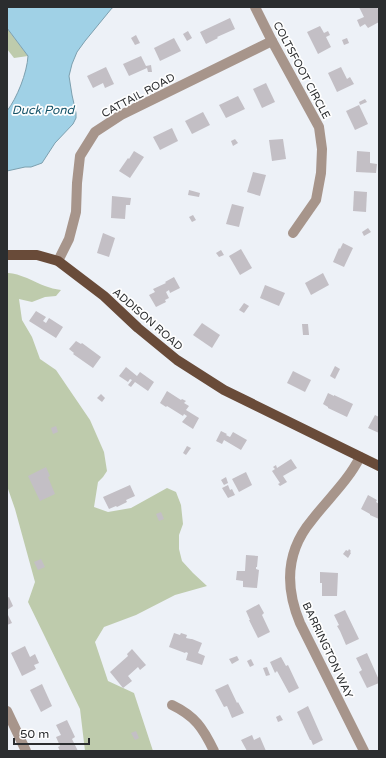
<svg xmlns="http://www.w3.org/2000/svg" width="386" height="758" font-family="'Varela Round',sans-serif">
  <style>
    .green { fill: #becbac }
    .water { fill: #a0d1e6; stroke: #7da0af }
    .building { fill: #c3bfc5 }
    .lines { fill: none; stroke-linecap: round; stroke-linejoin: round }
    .minor { stroke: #a7958b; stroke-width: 10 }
    .major { stroke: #694b39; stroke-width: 10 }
    .labels { text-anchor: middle; stroke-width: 3.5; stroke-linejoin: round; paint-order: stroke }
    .street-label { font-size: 11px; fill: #2b2d2f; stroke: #fefefe }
    .water-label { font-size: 12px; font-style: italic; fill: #16546a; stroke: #fefefe }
  </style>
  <rect width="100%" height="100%" fill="#edf1f7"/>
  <g class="green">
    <polygon points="7,28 28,56 14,58 7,49"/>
    <path d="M7,273c10,-1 28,9 38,13 5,2 10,3 16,4l-5,6 -11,1 -13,5 -13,-3 3,21 10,17 8,22 16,11 34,50 14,32 3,19 -4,6 -5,5 -4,25 14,5 23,-4 36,-20 9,4 5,13 2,19 -4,11v14l3,12 11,12 14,13 -32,9 -39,20 -32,12 -9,15 13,39 26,12 19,58h-68l-5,-42 -52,-107 7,-20 -20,-73 -8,-23z"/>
  </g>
  <path class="water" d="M7,7h107l-2,1 -27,33 -8,11 -5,12 -3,12 3,19 4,18v5l-3,6 -18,19 -13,20 -11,4h-6l-18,4v-60c10,-13 20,-38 21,-55l-21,-28z"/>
  <g class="building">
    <polygon points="359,7 373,7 374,8 377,7 379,11 379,22 368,28 365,24 360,27 357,20 364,17"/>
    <polygon points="230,18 235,29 217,37 218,38 206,44 200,32"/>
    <polygon points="320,26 324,33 328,31 330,35 326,37 331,47 318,54 307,32"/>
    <polygon points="188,31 192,38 187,41 183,34"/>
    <polygon points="136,35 140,43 135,45 131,38"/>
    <polygon points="174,38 181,51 160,61 154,48"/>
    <polygon points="347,38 349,43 344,45 342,40"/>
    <polygon points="141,56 146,66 151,65 152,72 148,72 147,68 129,76 123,64"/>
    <polygon points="106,67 114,84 105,88 103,83 93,88 87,76"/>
    <polygon points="341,67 347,79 350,77 354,84 337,92 328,73"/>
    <polygon points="266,83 275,102 262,108 253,89"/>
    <polygon points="238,96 245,109 226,118 219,105"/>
    <polygon points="365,99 367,102 360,105 359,102"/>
    <polygon points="359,105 368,124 355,130 346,111"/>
    <polygon points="203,112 210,125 192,134 185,121"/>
    <polygon points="172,128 178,141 160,150 153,137"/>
    <polygon points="235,139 238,143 233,146 231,141"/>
    <polygon points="283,139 286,159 272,161 269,140"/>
    <polygon points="134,151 144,157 130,178 119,171 128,158 129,159"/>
    <polygon points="357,151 370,152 370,163 377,164 376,173 356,172"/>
    <polygon points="253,172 266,175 260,196 247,192"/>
    <polygon points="189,190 200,193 199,197 188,195"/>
    <polygon points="354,191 367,192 366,212 353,211"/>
    <polygon points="112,196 131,198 130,205 126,205 125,219 111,218"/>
    <polygon points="232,204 244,207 239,227 226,224"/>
    <polygon points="193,215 196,220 192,222 189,217"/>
    <polygon points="368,228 371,232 364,236 362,232"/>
    <polygon points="103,233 115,238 109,257 97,253"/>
    <polygon points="343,243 353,248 344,267 333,262 339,248 340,249"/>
    <polygon points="241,249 252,268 240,275 229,256"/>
    <polygon points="221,250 224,255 219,257 216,253"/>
    <polygon points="323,273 329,285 311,295 305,283"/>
    <polygon points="174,277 180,288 170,293 169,290 166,292 169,298 165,300 166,302 156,307 149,295 155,292 153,289 166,283 165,282"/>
    <polygon points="265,285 285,293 279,306 260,298"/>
    <polygon points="244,303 249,306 244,313 239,310"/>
    <polygon points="36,311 46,317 43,321 46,323 49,318 63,327 56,338 29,321"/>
    <polygon points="202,323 220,335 212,348 193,335"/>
    <polygon points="302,324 308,324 309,335 303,335"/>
    <polygon points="76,341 81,344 82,343 101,357 93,368 73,354 74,353 69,349"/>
    <polygon points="335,366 340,369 335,379 330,376"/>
    <polygon points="126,367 137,376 140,372 154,382 148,391 135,382 131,387 128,385 132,380 130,379 128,382 119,376"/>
    <polygon points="293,371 311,380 305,392 287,383"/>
    <polygon points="167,391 181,400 182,399 186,401 184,403 189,406 186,410 199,418 193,429 182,422 187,416 184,414 183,416 167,406 166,407 160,403"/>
    <polygon points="328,393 334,396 334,395 353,404 347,417 328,408 328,407 323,404"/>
    <polygon points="101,394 105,398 102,402 97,398"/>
    <polygon points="375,415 379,417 379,433 368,428"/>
    <polygon points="56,426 58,432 53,434 51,428"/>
    <polygon points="221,431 227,434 226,435 230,437 233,432 247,440 241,450 224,440 222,444 216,441"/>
    <polygon points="187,446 191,448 186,455 183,453"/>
    <polygon points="291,459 297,468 283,476 287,482 280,486 278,484 280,483 272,471 275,469 273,467 276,465 277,468"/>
    <polygon points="46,467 50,476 48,477 55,494 40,501 28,476"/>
    <polygon points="246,472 252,485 239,492 232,479"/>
    <polygon points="226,477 228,483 224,485 221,480"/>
    <polygon points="130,485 135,496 126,500 127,502 117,507 116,506 109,509 103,497"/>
    <polygon points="228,485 230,490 232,489 235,495 228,498 222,488"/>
    <polygon points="368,495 377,500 376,502 379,504 379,519 370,515 370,514 361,509"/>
    <polygon points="161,512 164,519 159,521 156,514"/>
    <polygon points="349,549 351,551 350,552 351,553 348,558 343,554 346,550 348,551"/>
    <polygon points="246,555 258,556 257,567 256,567 256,569 259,570 257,588 243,587 243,581 236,580 237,571 245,571"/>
    <polygon points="41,559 45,567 38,570 34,562"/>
    <polygon points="320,572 338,573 337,596 322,596 322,583 320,583"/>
    <polygon points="9,597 13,606 7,610 7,598"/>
    <polygon points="259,604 264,613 262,615 270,632 258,638 249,620 250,620 246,611"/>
    <polygon points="345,610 359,639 346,645 340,631 337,626 339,625 334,615"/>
    <polygon points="7,613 12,623 7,625"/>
    <polygon points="174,633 180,635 181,633 187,635 186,638 191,639 192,639 202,643 198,653 205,656 202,665 186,660 188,653 186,652 185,653 169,647"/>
    <polygon points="25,646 30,657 35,654 39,663 34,665 36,669 22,676 11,653"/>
    <polygon points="132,649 146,665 140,670 138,667 128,676 132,681 123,688 110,672 128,656 127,654"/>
    <polygon points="367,653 379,680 379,683 367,688 359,672 362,670 356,658"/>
    <polygon points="237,656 239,660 232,664 229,659"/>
    <polygon points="281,657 286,666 288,665 296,682 299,688 289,693 277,671 275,673 270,662"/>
    <polygon points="251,659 254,665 250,667 247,661"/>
    <polygon points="267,667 270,675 266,676 263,668"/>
    <polygon points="42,684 52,706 41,712 30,690"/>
    <polygon points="228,684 237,703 238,702 244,713 232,718 227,706 224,707 215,690"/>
    <polygon points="308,706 323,740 313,745 311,740 310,740 297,712"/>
    <polygon points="280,715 283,720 278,722 276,717"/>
    <polygon points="67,720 75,737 72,739 78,751 60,751 58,747 60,746 56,737 61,735 56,725"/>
    <polygon points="136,731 139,738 135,740 131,733"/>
    <polygon points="252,735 254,740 260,737 266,751 247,751 241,740"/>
  </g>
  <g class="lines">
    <g class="minor">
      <polyline points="255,7 272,41 319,127 322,149 321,173 316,200 293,233"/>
      <polyline points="58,261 69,239 76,212 77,183 80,156 95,132 121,115 272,41"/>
      <path d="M360,457c-12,24 -32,42 -48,63 -26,31 -27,67 -12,103l64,128"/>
      <path d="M172,705c23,11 31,23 42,46"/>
      <polyline points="7,711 26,751"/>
    </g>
    <polyline class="major" points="7,255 37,255 58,261 104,296 138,328 177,360 224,390 379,466"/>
  </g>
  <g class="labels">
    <g class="street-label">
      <text transform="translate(302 70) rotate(62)" y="4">COLTSFOOT CIRCLE</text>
      <text transform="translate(138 95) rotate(-28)" y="4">CATTAIL ROAD</text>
      <text transform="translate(148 319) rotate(41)" y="4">ADDISON ROAD</text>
      <text transform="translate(328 650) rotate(65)" y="4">BARRINGTON WAY</text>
    </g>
    <g class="water-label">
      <text x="43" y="114">Duck Pond</text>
    </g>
  </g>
  <rect width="386" height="758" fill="none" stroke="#2b2d2f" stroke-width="16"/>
  <path d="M14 738v6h75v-6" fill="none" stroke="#2b2d2f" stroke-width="2"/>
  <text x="20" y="738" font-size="12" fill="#2b2d2f" stroke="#fefefe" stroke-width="3" paint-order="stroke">50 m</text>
</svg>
